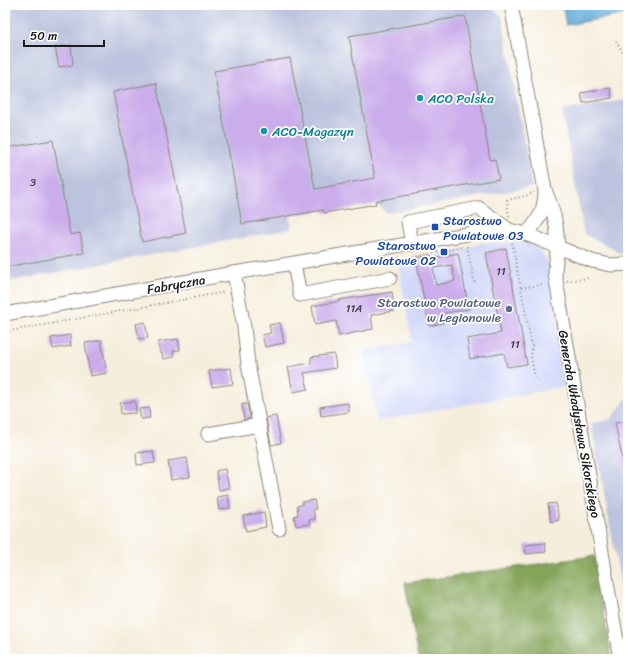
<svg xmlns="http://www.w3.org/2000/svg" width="633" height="664" font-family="Sriracha,sans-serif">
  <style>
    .built { fill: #d3d9f9 }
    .industrial { fill: #bcc3de }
    .forest { fill: #84a459; stroke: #50603a }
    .water { fill: #5da9d6; stroke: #3c6279 }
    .building { fill: #cbadeb; fill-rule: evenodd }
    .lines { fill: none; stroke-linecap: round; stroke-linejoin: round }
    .minor-casing { stroke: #89857c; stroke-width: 15 }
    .path { stroke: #89857c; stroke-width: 2; stroke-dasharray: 1 3; stroke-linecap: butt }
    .minor { stroke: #fff; stroke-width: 13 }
    .culture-dot { fill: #0f9aa8; stroke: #fff; stroke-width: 1.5 }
    .transit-dot { fill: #1a4fb4; stroke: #fff; stroke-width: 1.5 }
    .service-dot { fill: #5c6f8a; stroke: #fff; stroke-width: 1.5 }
    .labels { text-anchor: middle; stroke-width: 3.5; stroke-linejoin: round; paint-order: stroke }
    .number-label { font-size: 11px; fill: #484050 }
    .culture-label { font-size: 13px; fill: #0d838f; stroke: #fff; text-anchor: start }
    .transit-label { font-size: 13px; fill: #164399; stroke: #fff; text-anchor: start }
    .street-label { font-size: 13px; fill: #1c1c1c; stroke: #fff }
    .service-label { font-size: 13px; fill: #4e5e75; stroke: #fff; text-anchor: end }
  </style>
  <rect width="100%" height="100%" fill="#fff"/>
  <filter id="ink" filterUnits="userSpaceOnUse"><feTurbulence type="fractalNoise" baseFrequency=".025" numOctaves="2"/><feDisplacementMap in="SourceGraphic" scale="8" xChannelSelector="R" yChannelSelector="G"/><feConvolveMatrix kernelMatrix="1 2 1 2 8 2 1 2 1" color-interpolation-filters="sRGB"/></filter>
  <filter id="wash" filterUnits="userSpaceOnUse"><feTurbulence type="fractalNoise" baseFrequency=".012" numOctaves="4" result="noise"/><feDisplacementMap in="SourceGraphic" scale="16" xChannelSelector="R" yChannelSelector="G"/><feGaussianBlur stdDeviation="0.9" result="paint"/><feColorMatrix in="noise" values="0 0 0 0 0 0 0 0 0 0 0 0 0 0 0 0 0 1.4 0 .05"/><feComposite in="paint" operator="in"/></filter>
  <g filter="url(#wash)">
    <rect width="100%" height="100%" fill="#f6eedc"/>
    <polygon class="built" points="514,240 532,245 540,250 547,260 569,386 377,421 363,351 412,342 398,261 460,250 481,243 510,243 514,242"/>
    <g class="industrial">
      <polygon points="5,5 490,5 502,16 532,187 387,213 377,204 375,204 374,202 369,203 369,205 324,213 323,210 290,216 292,229 5,282"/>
      <polygon points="628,99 628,253 620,253 584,234 562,111"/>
      <polygon points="628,397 628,624 591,423 610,420"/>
    </g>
    <polygon class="forest" points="594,556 612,659 418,659 405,583"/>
    <polygon class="water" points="562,5 628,5 628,14 566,25"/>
    <g id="blocks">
      <g class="building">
        <polygon points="465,16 490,160 495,159 499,179 375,201 376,204 324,213 323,210 242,224 214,71 290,58 315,189 375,178 349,36"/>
        <polygon points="71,45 73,65 59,67 55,47"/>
        <polygon points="156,83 186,233 142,242 113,92"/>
        <polygon points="610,88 612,98 583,103 581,93"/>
        <polygon points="53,140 70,235 80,233 84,253 5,267 5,148"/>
        <polygon points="506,248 527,364 507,367 504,353 470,359 467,339 501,333 486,253"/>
        <path d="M458,253l11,56 -28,5 2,9 -14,3 -13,-68 15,-3 1,4zM452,265l3,16 -19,4 -3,-17z"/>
        <polygon points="392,292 395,311 371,315 373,329 339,336 336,321 315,325 312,306 340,301 339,300"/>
        <polygon points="145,322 148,338 139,339 136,324"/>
        <polygon points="280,323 284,343 265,347 262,335 271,333 269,325"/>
        <polygon points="70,335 71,346 53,349 51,338"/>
        <polygon points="178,339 180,350 173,351 174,357 163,359 162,353 160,353 158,342"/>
        <polygon points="101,340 107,373 90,376 85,343"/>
        <polygon points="334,354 336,368 304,373 308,389 293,392 288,367 311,363 311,357"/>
        <polygon points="231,368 233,384 212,387 209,371"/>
        <polygon points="135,401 136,413 121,414 120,403"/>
        <polygon points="348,403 349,412 321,416 320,407"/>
        <polygon points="242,404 247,404 250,418 244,420"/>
        <polygon points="149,408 150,418 141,419 139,409"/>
        <polygon points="276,416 281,443 271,445 266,418"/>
        <polygon points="628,421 628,467 624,467 615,423"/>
        <polygon points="153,451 155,463 137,465 136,453"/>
        <polygon points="187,458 190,477 171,480 168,461"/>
        <polygon points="225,469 229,488 219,490 216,471"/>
        <polygon points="228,495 230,508 219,510 217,497"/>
        <polygon points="314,500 316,509 313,509 315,519 309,520 310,524 296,526 294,516 298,515 297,506 302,505 302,502"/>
        <polygon points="556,503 559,520 551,522 548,504"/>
        <polygon points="264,512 266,527 246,531 243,516"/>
        <polygon points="545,543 546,552 526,554 525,545"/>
      </g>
    </g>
  </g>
  <g filter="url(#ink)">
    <use href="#blocks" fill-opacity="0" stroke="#89857c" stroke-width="1"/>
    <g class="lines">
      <g class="minor-casing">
        <g id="minor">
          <path d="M511,5l34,185c0,19 -6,31 -19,44"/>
          <path d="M545,190c8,18 14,38 12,59 0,8 -2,16 -2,25l65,385"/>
          <polyline points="412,244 408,222 479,208 509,230"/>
          <polyline points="294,264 300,295 390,278"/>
          <polyline points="234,273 244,327 248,364 279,529"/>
          <polyline points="5,314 234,273 485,231 509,230 526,234 592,261 611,265 628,264"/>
          <polyline points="208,434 259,425"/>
        </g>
      </g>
      <g class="path">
        <polyline points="616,41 628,61"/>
        <polyline points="509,216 507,200 525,196 534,192"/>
        <polyline points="512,243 532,346 531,357 535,379"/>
        <polyline points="467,246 475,285"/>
        <polyline points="398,258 402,259 464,247"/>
        <polyline points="567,281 589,278"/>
        <polyline points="521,288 545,284"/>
        <polyline points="5,332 225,292"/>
      </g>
      <use href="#minor" class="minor"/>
    </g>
  </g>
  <g class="culture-dot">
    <circle cx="420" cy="98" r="4"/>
    <circle cx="264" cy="131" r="4"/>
  </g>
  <g class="transit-dot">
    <rect x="431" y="223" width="8" height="8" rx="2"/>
    <rect x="440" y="248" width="8" height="8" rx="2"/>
  </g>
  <circle class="service-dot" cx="509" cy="309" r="4"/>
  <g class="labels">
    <g class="number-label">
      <text x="33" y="186">3</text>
      <text x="501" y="275">11</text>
      <text x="354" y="312">11A</text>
      <text x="515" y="348">11</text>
    </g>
    <g class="culture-label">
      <text x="428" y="103">ACO Polska</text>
      <text x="272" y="136">ACO-Magazyn</text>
    </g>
    <g class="transit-label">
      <text x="443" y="225">Starostwo<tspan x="443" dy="15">Powiatowe 03</tspan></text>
      <text x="436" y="250" text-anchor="end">Starostwo<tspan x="436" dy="15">Powiatowe 02</tspan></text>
    </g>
    <g class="street-label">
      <text transform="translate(176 284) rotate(-10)" y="5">Fabryczna</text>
      <text transform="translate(580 424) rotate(80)" y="5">Generała Władysława Sikorskiego</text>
    </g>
    <g class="service-label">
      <text x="501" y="307">Starostwo Powiatowe<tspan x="501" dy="15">w Legionowie</tspan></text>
    </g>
  </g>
  <rect width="633" height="664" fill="none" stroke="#fff" stroke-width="20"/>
  <path d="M24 40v6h80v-6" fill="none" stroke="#1c1c1c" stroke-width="2"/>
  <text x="30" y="40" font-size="12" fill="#1c1c1c" stroke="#ffffff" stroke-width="3" paint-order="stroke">50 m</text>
</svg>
